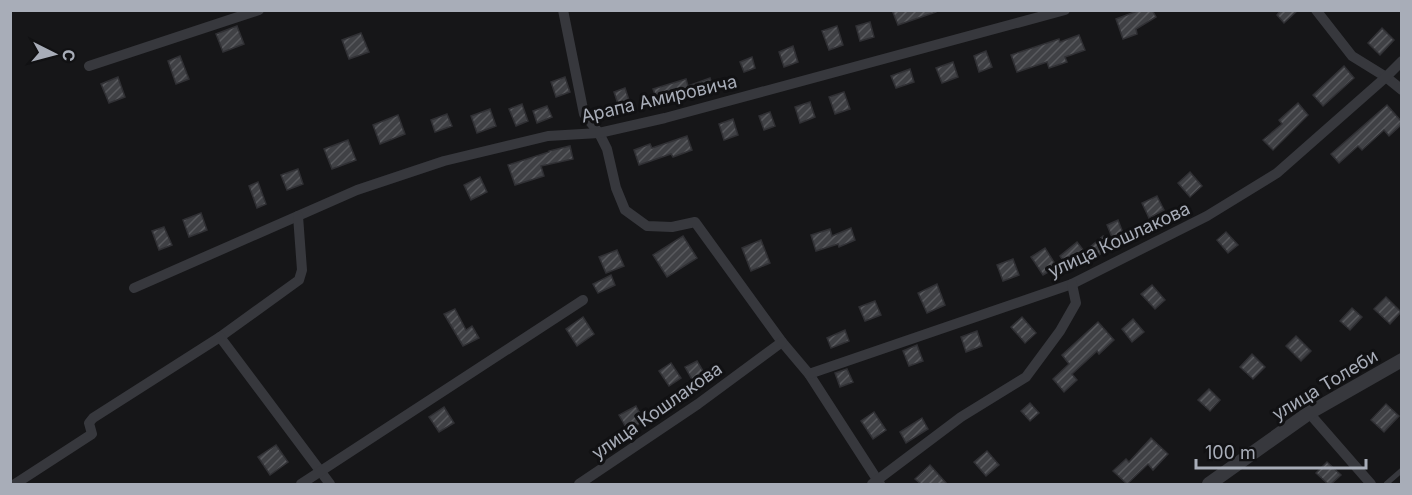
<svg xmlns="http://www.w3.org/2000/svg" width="1412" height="495" font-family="Inter,sans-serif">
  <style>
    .building { fill: url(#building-hatch); stroke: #303034; stroke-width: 1.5 }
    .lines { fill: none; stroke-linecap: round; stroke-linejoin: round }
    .service { stroke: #37383d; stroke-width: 5 }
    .minor { stroke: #37383d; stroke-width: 10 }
    .tertiary { stroke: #37383d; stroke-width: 14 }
    .labels { text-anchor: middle; stroke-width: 6; stroke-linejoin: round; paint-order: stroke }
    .street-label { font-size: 18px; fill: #a8adb8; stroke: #111113 }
  </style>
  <defs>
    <pattern id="building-hatch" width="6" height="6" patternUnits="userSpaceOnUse" patternTransform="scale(1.5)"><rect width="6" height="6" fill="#404145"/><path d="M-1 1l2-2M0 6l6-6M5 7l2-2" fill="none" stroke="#595a5e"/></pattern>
  </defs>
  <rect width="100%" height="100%" fill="#161618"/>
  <g class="building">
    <polygon points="892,10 936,10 936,12 898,25"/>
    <polygon points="1140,10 1152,10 1156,17 1136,29 1137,34 1123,39 1116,19"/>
    <polygon points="1281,10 1298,10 1284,23 1277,15"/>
    <polygon points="870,22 874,37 860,41 856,26"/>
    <polygon points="237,26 244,44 223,52 216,34"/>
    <polygon points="837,26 843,45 829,50 822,31"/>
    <polygon points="1382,28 1394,40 1380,55 1368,43"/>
    <polygon points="361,33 369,52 349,59 342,40"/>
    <polygon points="1079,35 1085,50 1065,57 1067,62 1049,68 1047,62 1017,72 1011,55 1059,39 1060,42"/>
    <polygon points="793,46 798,62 784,67 779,52"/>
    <polygon points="986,51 992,67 979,72 974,56"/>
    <polygon points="180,56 189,79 176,84 168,61"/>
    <polygon points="752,57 755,68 744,72 740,62"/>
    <polygon points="953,62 958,77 942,83 936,68"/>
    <polygon points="1344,66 1354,78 1323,106 1313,95"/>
    <polygon points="910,69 914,82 896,88 891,76"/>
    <polygon points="118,77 125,97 109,103 101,84"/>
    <polygon points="565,77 570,92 556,97 551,82"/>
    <polygon points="710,78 713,88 679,98 678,95 658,102 653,89 686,79 688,86"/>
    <polygon points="625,88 630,103 619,107 614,92"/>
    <polygon points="844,92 850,109 835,114 829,97"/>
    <polygon points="810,102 815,117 800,123 795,107"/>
    <polygon points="1298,103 1308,115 1273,150 1263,140 1282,124 1279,120"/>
    <polygon points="522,104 528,121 516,126 509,109"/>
    <polygon points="1387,105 1401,121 1401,125 1389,136 1384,130 1362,150 1358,146 1339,163 1331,154"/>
    <polygon points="547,106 552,117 537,123 533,111"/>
    <polygon points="490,109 496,126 477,133 471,116"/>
    <polygon points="770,112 775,126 764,130 759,116"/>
    <polygon points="447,114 452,126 435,132 431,120"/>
    <polygon points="398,115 405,134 380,144 373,125"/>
    <polygon points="733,119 738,135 724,140 719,124"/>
    <polygon points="687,136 692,150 673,157 671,154 639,165 634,150 650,144 652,148"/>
    <polygon points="348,140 356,160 332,169 324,149"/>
    <polygon points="570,146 573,159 541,166 544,176 515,185 508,165 549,152 549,151"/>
    <polygon points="298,169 303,184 287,190 281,175"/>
    <polygon points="1190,172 1202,186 1190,197 1178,183"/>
    <polygon points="480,177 487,192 471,200 464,185"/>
    <polygon points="258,182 266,204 257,208 249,186"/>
    <polygon points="1157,196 1164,210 1149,218 1142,203"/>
    <polygon points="201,213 207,230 189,237 183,220"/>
    <polygon points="1118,220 1123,233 1112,237 1107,225"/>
    <polygon points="164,227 172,245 159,250 152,231"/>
    <polygon points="851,228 855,240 839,247 838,244 816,251 811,235 830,229 832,236"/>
    <polygon points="1226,232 1238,245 1228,253 1217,240"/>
    <polygon points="683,236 697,258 667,277 653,255"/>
    <polygon points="1103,236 1110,246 1098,256 1090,247"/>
    <polygon points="761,240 770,263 751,271 742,248"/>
    <polygon points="1077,242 1084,251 1066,265 1060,256"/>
    <polygon points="1045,248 1057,267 1043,275 1031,257"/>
    <polygon points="617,250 624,266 606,273 599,257"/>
    <polygon points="1013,259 1019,275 1003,281 997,265"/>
    <polygon points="611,275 615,285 598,293 593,284"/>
    <polygon points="937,284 945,305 927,313 918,293"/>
    <polygon points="1152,285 1165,300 1155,309 1141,294"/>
    <polygon points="1386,297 1401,312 1390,324 1374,309"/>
    <polygon points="875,301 881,315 865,321 859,307"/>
    <polygon points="1352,308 1362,317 1350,330 1340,321"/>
    <polygon points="455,309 466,330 472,326 479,338 463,346 444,314"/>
    <polygon points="583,317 594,334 577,346 566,329"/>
    <polygon points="1022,317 1036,333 1025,343 1011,327"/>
    <polygon points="1133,319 1144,332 1132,342 1122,329"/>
    <polygon points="1098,322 1114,340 1099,354 1097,351 1072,374 1077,380 1064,392 1053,379 1069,364 1062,355"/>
    <polygon points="845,330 849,341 831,348 827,338"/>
    <polygon points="977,331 982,346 966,352 961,337"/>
    <polygon points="1296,336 1311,351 1301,361 1286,346"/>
    <polygon points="917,345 923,361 909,366 903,351"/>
    <polygon points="1252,354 1265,367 1253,379 1240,367"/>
    <polygon points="697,361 706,376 694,383 685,367"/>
    <polygon points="671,363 681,378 669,386 659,371"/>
    <polygon points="847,369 853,382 840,387 835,373"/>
    <polygon points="1209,389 1220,400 1210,411 1198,400"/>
    <polygon points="1030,403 1039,413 1030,421 1021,411"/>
    <polygon points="1386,404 1399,416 1384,432 1371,420"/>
    <polygon points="636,406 644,421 628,431 619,415"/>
    <polygon points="444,407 454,423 439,432 429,417"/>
    <polygon points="874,412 886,430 873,439 861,421"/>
    <polygon points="922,418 928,429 906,443 900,432"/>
    <polygon points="1151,438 1168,454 1153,470 1148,464 1127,484 1113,471 1126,459 1129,462"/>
    <polygon points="276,445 288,462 270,475 258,457"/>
    <polygon points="987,451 999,465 986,476 974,462"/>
    <polygon points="1327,462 1341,475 1331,484 1328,484 1316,473"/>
    <polygon points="930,465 947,484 921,484 915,479"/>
  </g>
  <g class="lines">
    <polyline class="service" points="1386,484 1402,470"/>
    <g class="minor">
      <polyline points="563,10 584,114 599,133 607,149 616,188 625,210 647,226 672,227 695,222 782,342 809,374 880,484"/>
      <polyline points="1316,10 1352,56 1386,77 1402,90"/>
      <polyline points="89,66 259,10"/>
      <polyline points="134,288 357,190 444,161 548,136 599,133 665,118 1065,10"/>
      <polyline points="220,337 299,280 302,270 298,216"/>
      <polyline points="809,374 1072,284 1207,216 1277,173 1386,77 1402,61"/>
      <polyline points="1309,413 1371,484"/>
      <polyline points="15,484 92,434 89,423 93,418 220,337 330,484"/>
      <polyline points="301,484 583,300"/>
      <polyline points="579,484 698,404 782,342"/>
      <polyline points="872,484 961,417 1026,377 1060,331 1076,303 1072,284"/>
    </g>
    <polyline class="tertiary" points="1209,484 1309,413 1402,360"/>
  </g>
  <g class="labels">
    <g class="street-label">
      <text transform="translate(659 99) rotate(-13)" y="6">Арапа Амировича</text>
      <text transform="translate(1119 240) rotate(-25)" y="6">улица Кошлакова</text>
      <text transform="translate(1325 385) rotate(-31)" y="6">улица Толеби</text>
      <text transform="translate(657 411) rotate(-35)" y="6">улица Кошлакова</text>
    </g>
  </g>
  <rect width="1412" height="495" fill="none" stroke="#a8adb8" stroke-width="24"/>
  <g transform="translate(54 54) rotate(96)" stroke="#111113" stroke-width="4.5" paint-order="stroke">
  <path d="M0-4.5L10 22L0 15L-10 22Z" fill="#a8adb8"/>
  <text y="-9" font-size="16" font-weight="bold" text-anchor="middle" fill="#a8adb8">С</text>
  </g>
  <path d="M1196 459v9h170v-9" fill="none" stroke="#a8adb8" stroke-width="3"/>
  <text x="1205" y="459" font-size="18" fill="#a8adb8" stroke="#111113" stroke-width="4.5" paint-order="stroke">100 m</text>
</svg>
